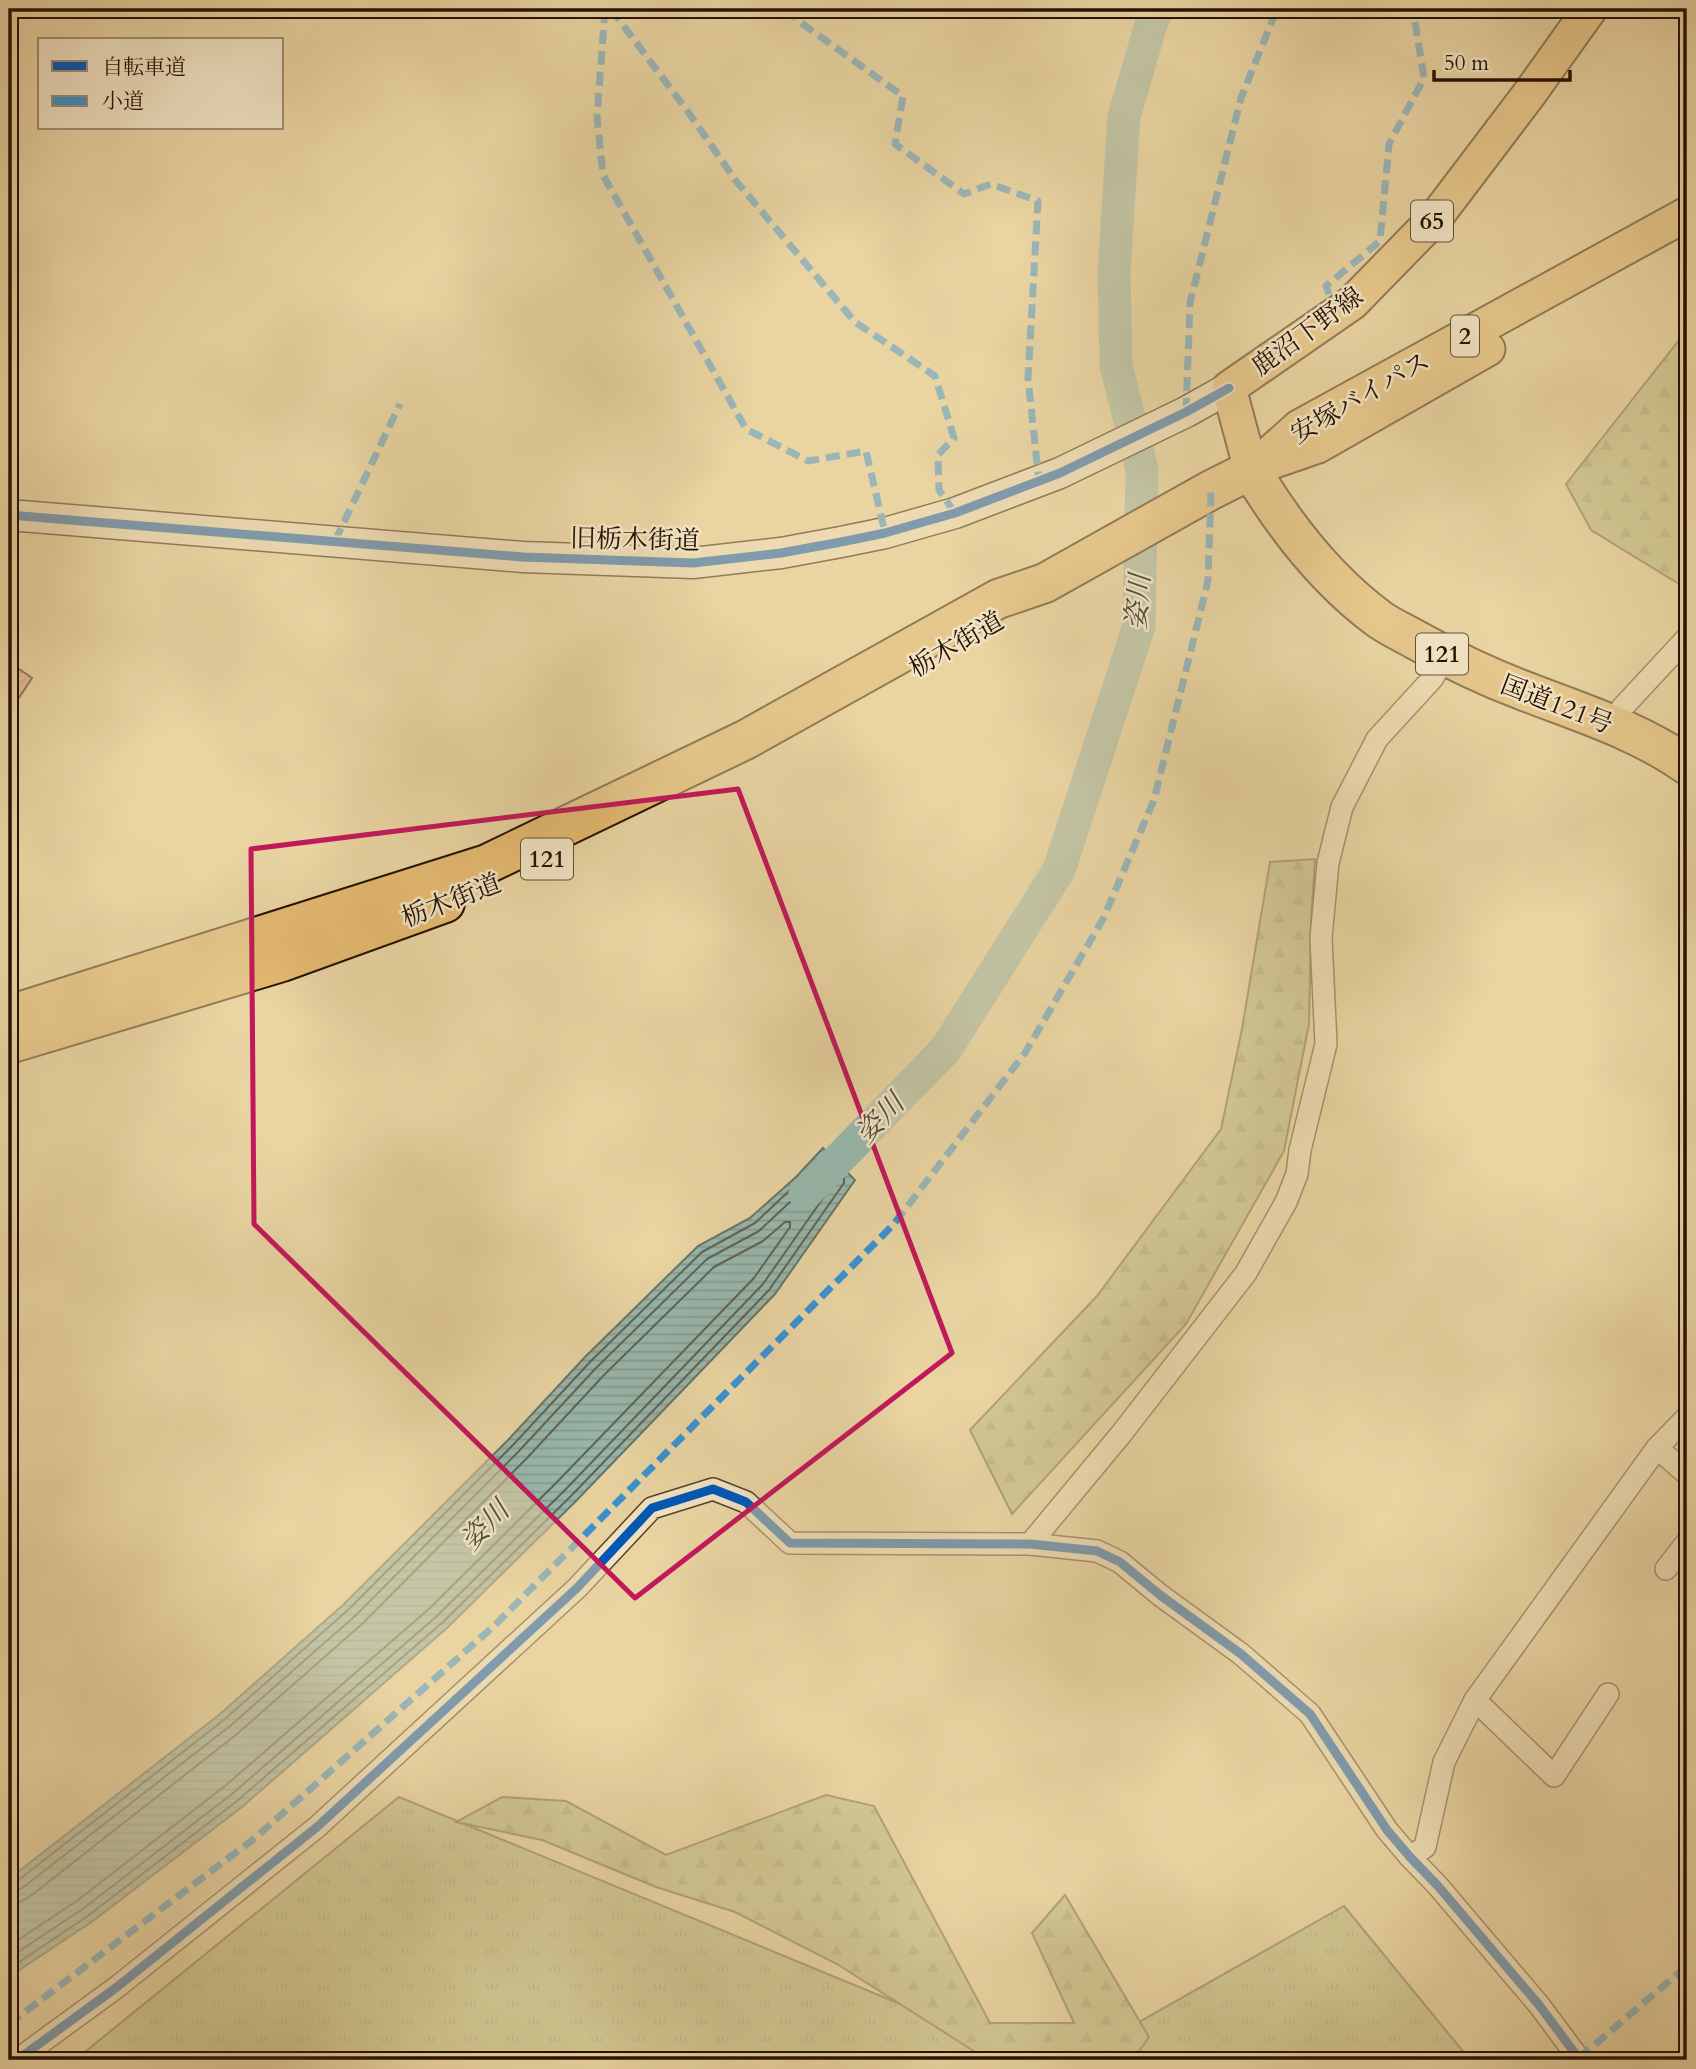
<svg xmlns="http://www.w3.org/2000/svg" width="1696" height="2069" font-family="Cardo,'Noto Serif JP',serif">
  <style>
    .grass { fill: url(#grass-tufts); stroke: #6f6642; stroke-width: 2 }
    .forest { fill: url(#forest-firs); stroke: #6f6642; stroke-width: 2 }
    .water { fill: url(#water-rules); stroke: #6a7567; stroke-width: 2 }
    .lines { fill: none; stroke-linecap: round; stroke-linejoin: round }
    .shore { stroke: #5f6456; stroke-width: 2 }
    .river { stroke: #98b7ac; stroke-width: 33 }
    .building { fill: url(#building-hatch); stroke: #261100; stroke-width: 2 }
    .street-casing { stroke: #574228; stroke-width: 24 }
    .secondary-casing { stroke: #261100; stroke-width: 33 }
    .primary-casing { stroke: #261100; stroke-width: 37 }
    .highway-casing { stroke: #261100; stroke-width: 42 }
    .street { stroke: #f1e3c3; stroke-width: 21 }
    .secondary { stroke: #f1e3c3; stroke-width: 30 }
    .primary { stroke: #e4ba71; stroke-width: 33 }
    .highway { stroke: #e4ba71; stroke-width: 38 }
    .quiet { stroke: #3b92d0; stroke-width: 7; stroke-dasharray: 14 7; stroke-linecap: butt }
    .cycleway-casing { stroke: #f1e3c3; stroke-width: 13 }
    .cycleway { stroke: #0057b8; stroke-width: 9 }
    .marked { fill: none; stroke: #c2185b; stroke-width: 5; stroke-linejoin: round }
    .labels { text-anchor: middle; stroke-width: 5; stroke-linejoin: round; paint-order: stroke }
    .shield { fill: #f1e3c3; stroke: #63503a; stroke-width: 2 }
    .shield-label { font-size: 24px; font-weight: bold; fill: #261100 }
    .street-label { font-size: 26px; fill: #261100; stroke: #f1e3c3 }
    .water-label { font-size: 28px; font-style: italic; fill: #4e4b3c; stroke: #f1e3c3 }
  </style>
  <defs>
    <pattern id="grass-tufts" width="24" height="20" patternUnits="userSpaceOnUse" patternTransform="scale(1.75)"><rect width="24" height="20" fill="#b8bc84"/><path d="M3 7l-1-3M5 7V3M7 7l1-3M15 17l-1-3M17 17v-4M19 17l1-3" fill="none" stroke="#9ea170"/></pattern>
    <pattern id="forest-firs" width="22" height="20" patternUnits="userSpaceOnUse" patternTransform="scale(1.75)"><rect width="22" height="20" fill="#b8bc84"/><path d="M5 1l3.5 6h-7zM16 11l3.5 6h-7z" fill="#9ea170"/></pattern>
    <pattern id="water-rules" width="6" height="5" patternUnits="userSpaceOnUse" patternTransform="scale(1.75)"><rect width="6" height="5" fill="#98b7ac"/><path d="M0 2.5h6" fill="none" stroke="#839c92"/></pattern>
    <pattern id="building-hatch" width="6" height="6" patternUnits="userSpaceOnUse" patternTransform="scale(1.75)"><rect width="6" height="6" fill="#dea382"/><path d="M-1 1l2-2M0 6l6-6M5 7l2-2" fill="none" stroke="#be8b6e"/></pattern>
  </defs>
  <rect width="100%" height="100%" fill="#e9d4a2"/>
  <filter id="stains"><feTurbulence type="fractalNoise" baseFrequency=".00286" numOctaves="4"/><feColorMatrix values="0 0 0 0 .2 0 0 0 0 .09 0 0 0 0 .02 0 0 0 .5 -.17"/></filter>
  <radialGradient id="worn" r=".72"><stop offset=".6" stop-color="#630" stop-opacity="0"/><stop offset="1" stop-color="#630" stop-opacity=".3"/></radialGradient>
  <g class="grass">
    <polygon points="399,1797 1036,2060 75,2060"/>
    <polygon points="1344,1906 1470,2060 1072,2060"/>
  </g>
  <g class="forest">
    <polygon points="1687,330 1687,584 1684,587 1591,530 1566,484"/>
    <polygon points="1315,859 1311,923 1309,1024 1284,1151 1186,1324 1012,1514 970,1430 1097,1296 1221,1129 1242,1029 1270,862"/>
    <polygon points="826,1795 874,1806 990,2023 1074,2023 1032,1933 1065,1895 1149,2037 1133,2060 988,2060 837,1964 735,1912 656,1887 542,1840 456,1822 502,1797 566,1801 666,1855"/>
  </g>
  <polygon class="water" points="823,1148 855,1180 775,1294 576,1501 448,1627 242,1807 93,1921 9,1977 9,1879 220,1714 344,1604 508,1440 585,1357 698,1246 750,1218 796,1177"/>
  <g class="lines">
    <g class="shore">
      <polyline points="9,1884 16,1882 225,1719 349,1609 513,1445 590,1362 702,1252 755,1223 822,1160 826,1160 844,1179 844,1183 769,1290 571,1496 443,1622 237,1801 89,1915 9,1969"/>
      <polyline points="9,1893 21,1889 230,1726 355,1616 519,1451 596,1368 707,1259 759,1231 821,1173 825,1173 832,1180 833,1184 763,1284 565,1490 437,1616 232,1794 84,1908 9,1958"/>
      <polyline points="9,1903 19,1902 28,1898 237,1734 362,1624 527,1458 604,1375 714,1267 763,1241 785,1222 790,1222 790,1227 754,1278 557,1482 430,1608 225,1786 78,1900 9,1946"/>
    </g>
    <polyline class="river" points="805,1194 946,1049 1059,870 1139,626 1142,469 1116,365 1114,272 1124,117 1151,24 1158,9"/>
  </g>
  <polygon class="building" points="9,662 32,678 9,713"/>
  <g class="lines">
    <g class="street-casing">
      <g id="street">
        <polyline points="1619,727 1622,708 1687,638"/>
        <polyline points="1657,1448 1687,1474"/>
        <polyline points="1030,1544 1122,1433 1246,1273 1286,1202 1297,1174 1300,1150 1326,1044 1321,938 1328,863 1342,807 1377,739 1432,679 1446,656"/>
        <polyline points="1666,1569 1687,1542"/>
        <polyline points="1475,1700 1554,1776 1608,1694"/>
        <polyline points="1410,1857 1425,1847 1444,1762 1475,1700 1657,1448 1687,1417"/>
        <polyline points="17,2060 117,1987 317,1827 577,1588 652,1508 713,1489 746,1502 790,1543 1030,1544 1097,1551 1120,1562 1160,1595 1241,1654 1310,1714 1387,1830 1410,1857 1438,1886 1539,2005 1580,2060"/>
      </g>
    </g>
    <g class="secondary-casing">
      <polyline id="secondary" points="9,515 523,557 693,563 781,553 841,542 885,533 955,513 1060,473 1186,412 1229,388"/>
    </g>
    <g class="primary-casing">
      <g id="primary">
        <polyline points="1266,464 1318,446 1488,349"/>
        <polyline points="1251,470 1229,388 1352,303 1436,217 1530,93 1590,9"/>
        <polyline points="1251,470 1299,427 1687,214"/>
      </g>
    </g>
    <g class="highway-casing">
      <g id="highway">
        <path d="M9,1015l478,-151 258,-124 253,-141 47,-16 166,-93 40,-20c34,57 74,109 128,149 11,8 25,14 37,21 34,19 69,36 106,50 56,22 116,40 165,75"/>
        <polyline points="9,1044 282,962 445,903"/>
      </g>
    </g>
    <use href="#street" class="street"/>
    <use href="#secondary" class="secondary"/>
    <use href="#primary" class="primary"/>
    <use href="#highway" class="highway"/>
    <g class="quiet">
      <polyline points="605,9 597,117 603,175 746,429 808,461 866,451 885,533"/>
      <polyline points="611,9 686,109 736,181 855,322 935,376 954,438 938,455 939,490 955,513"/>
      <polyline points="786,9 800,22 903,96 895,144 964,194 991,184 1038,201 1028,378 1039,482"/>
      <polyline points="1336,314 1326,286 1380,241 1389,144 1424,78 1413,9"/>
      <polyline points="1186,412 1190,303 1241,98 1277,9"/>
      <polyline points="335,541 400,404"/>
      <polyline points="9,2024 255,1838 494,1626 893,1225 1025,1053 1103,919 1154,800 1208,581 1211,490"/>
      <polyline points="1579,2058 1687,1966"/>
    </g>
    <g class="cycleway-casing">
      <g id="cycleway">
        <polyline points="9,515 523,557 693,563 781,553 841,542 885,533 955,513 1060,473 1186,412 1229,388"/>
        <polyline points="17,2060 117,1987 317,1827 577,1588 652,1508 713,1489 746,1502 790,1543 1030,1544 1097,1551 1120,1562 1160,1595 1241,1654 1310,1714 1387,1830 1410,1857 1438,1886 1539,2005 1580,2060"/>
      </g>
    </g>
    <use href="#cycleway" class="cycleway"/>
  </g>
  <path d="M0 0H1696V2069H0ZM738,789l214,564 -317,245 -381,-374 -3,-375z" fill="#e9d4a2" fill-opacity=".55" fill-rule="evenodd"/>
  <path class="marked" d="M738,789l214,564 -317,245 -381,-374 -3,-375z"/>
  <g class="labels">
    <g class="shield">
      <rect x="1411" y="200.5" width="42" height="41" rx="5"/>
      <rect x="1451" y="315.5" width="28" height="41" rx="5"/>
      <rect x="1416" y="633.5" width="52" height="41" rx="5"/>
      <rect x="521" y="838.5" width="52" height="41" rx="5"/>
    </g>
    <g class="shield-label">
      <text x="1432" y="229">65</text>
      <text x="1465" y="344">2</text>
      <text x="1442" y="662">121</text>
      <text x="547" y="867">121</text>
    </g>
    <g class="street-label">
      <text transform="translate(1307 331) rotate(-36)" y="9">鹿沼下野線</text>
      <text transform="translate(1360 397) rotate(-30)" y="9">安塚バイパス</text>
      <text transform="translate(635 539) rotate(1)" y="9">旧栃木街道</text>
      <text transform="translate(956 644) rotate(-30)" y="9">栃木街道</text>
      <text transform="translate(1557 704) rotate(21)" y="9">国道121号</text>
      <text transform="translate(451 900) rotate(-21)" y="9">栃木街道</text>
    </g>
    <g class="water-label">
      <text transform="translate(1137 602) rotate(-85)" y="10">姿川</text>
      <text transform="translate(879 1118) rotate(-46)" y="10">姿川</text>
      <text transform="translate(484 1525) rotate(-46)" y="10">姿川</text>
    </g>
  </g>
  <rect width="1696" height="2069" fill="none" stroke="#e9d4a2" stroke-width="35"/>
  <rect x="10" y="10" width="1675" height="2048" fill="none" stroke="#261100" stroke-width="3.5"/>
  <rect x="18" y="18" width="1661" height="2034" fill="none" stroke="#261100" stroke-width="2"/>
  <rect x="38" y="38" width="245" height="91" fill="#f1e3c3" stroke="#a08f75" stroke-width="2"/>
  <rect x="52" y="61" width="35" height="10" fill="#0057b8" stroke="#a08f75" stroke-width="2"/>
  <text x="102" y="74" font-size="21" fill="#261100">自転車道</text>
  <rect x="52" y="96" width="35" height="10" fill="#3b92d0" stroke="#a08f75" stroke-width="2"/>
  <text x="102" y="108" font-size="21" fill="#261100">小道</text>
  <path d="M1434 70v10h136v-10" fill="none" stroke="#261100" stroke-width="3.5"/>
  <text x="1444" y="70" font-size="21" fill="#261100" stroke="#f1e3c3" stroke-width="5" paint-order="stroke">50 m</text>
  <rect width="100%" height="100%" filter="url(#stains)"/>
  <rect width="100%" height="100%" fill="url(#worn)"/>
</svg>
